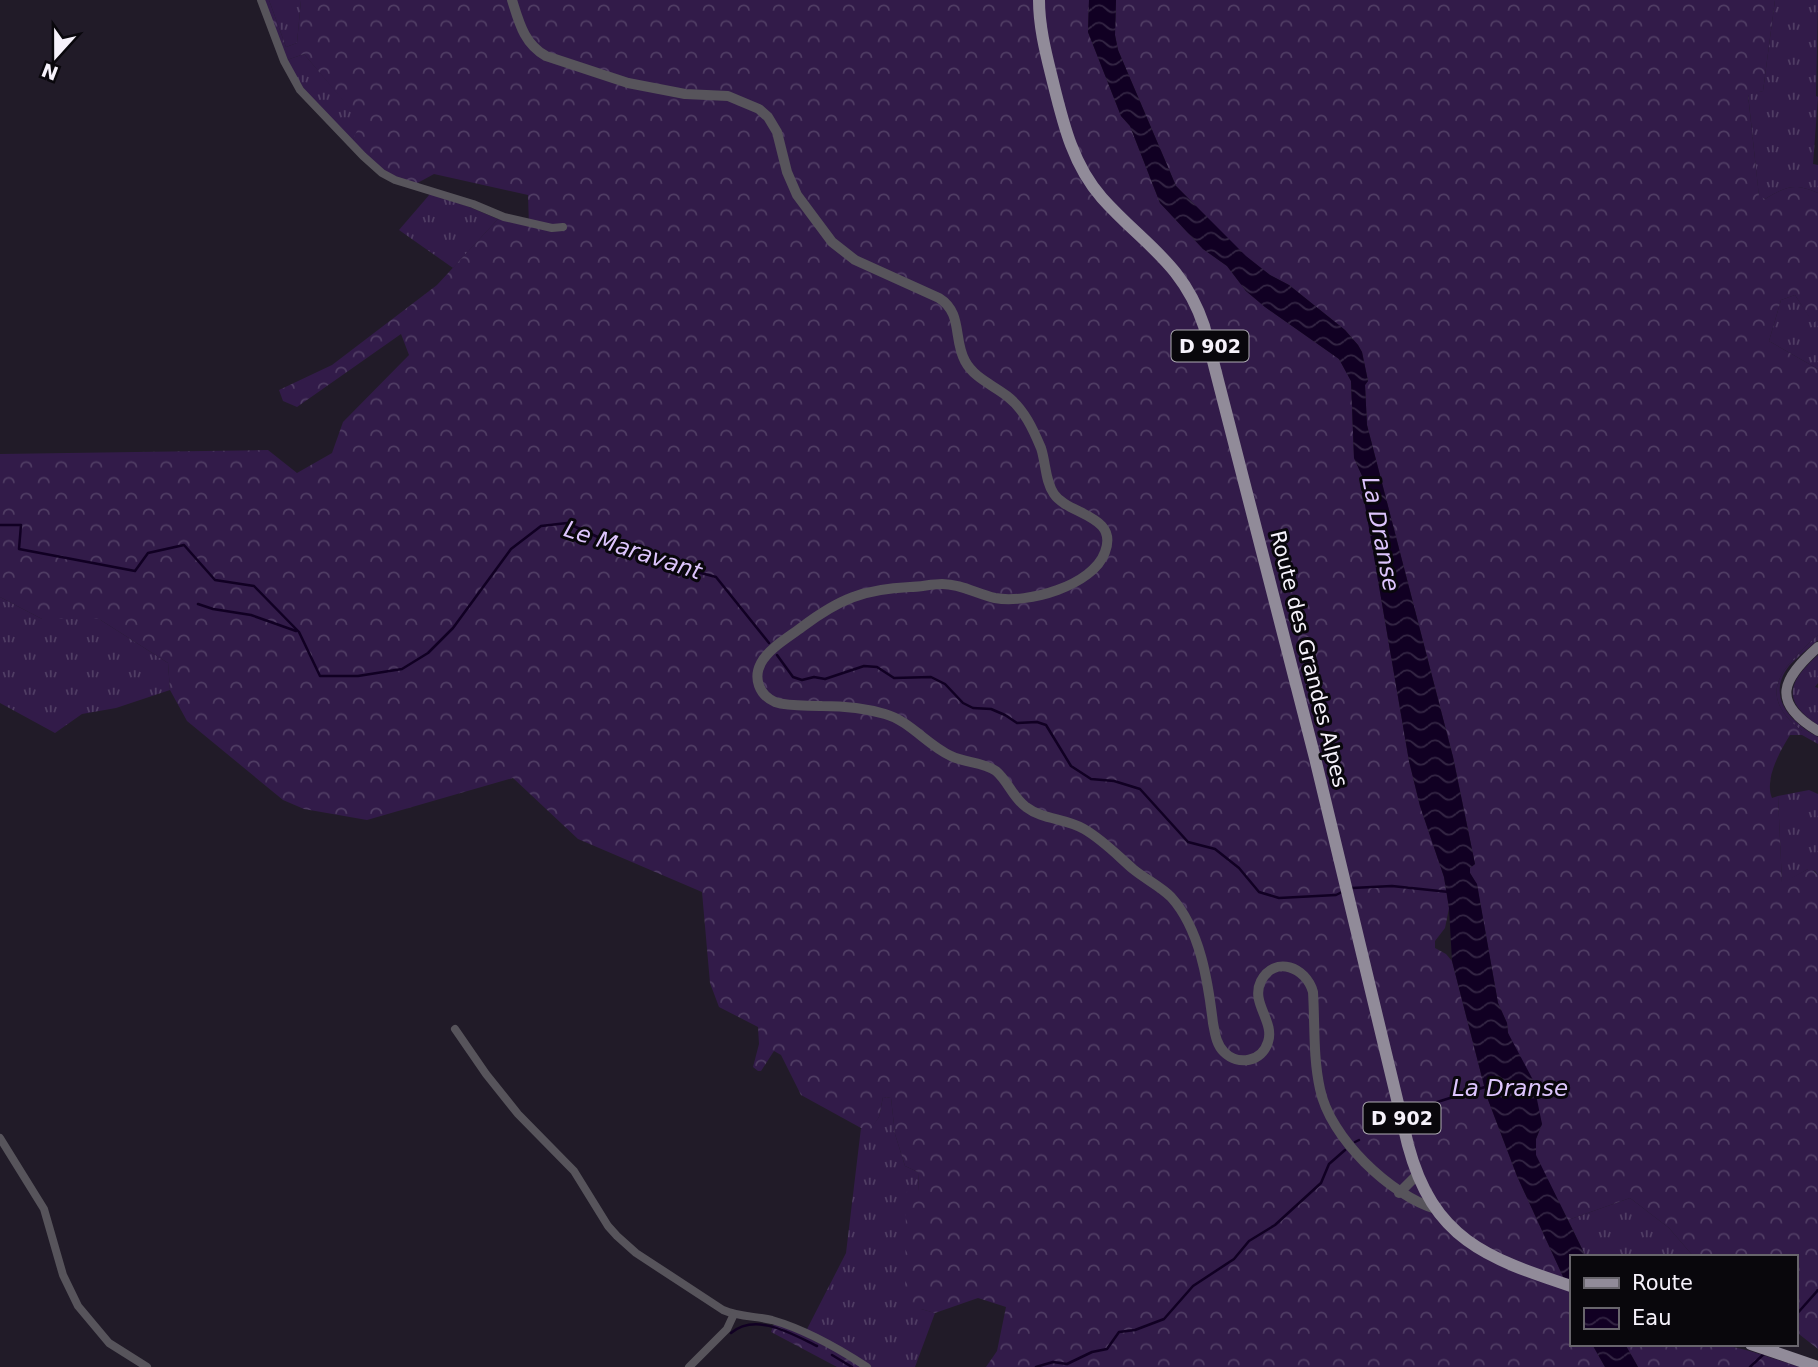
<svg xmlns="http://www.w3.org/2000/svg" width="1818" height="1367" font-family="'DejaVu Sans',sans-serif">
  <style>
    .grass { fill: url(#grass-tufts) }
    .forest { fill: url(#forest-crowns) }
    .water { fill: url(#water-waves) }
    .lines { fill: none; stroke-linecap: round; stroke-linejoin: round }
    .stream { stroke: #110023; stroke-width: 2.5 }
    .minor { stroke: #57545b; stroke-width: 8 }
    .tertiary { stroke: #57545b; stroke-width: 10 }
    .secondary { stroke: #78737e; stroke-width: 10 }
    .primary { stroke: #918b99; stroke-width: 12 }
    .labels { text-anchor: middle; stroke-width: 6; stroke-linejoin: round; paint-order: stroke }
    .shield { fill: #09070c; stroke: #afacb3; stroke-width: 2 }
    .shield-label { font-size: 19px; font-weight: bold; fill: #f6f2fb }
    .street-label { font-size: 21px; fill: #f6f2fb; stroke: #09070c }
    .water-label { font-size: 23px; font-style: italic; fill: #ddc5fd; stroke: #09070c }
  </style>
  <defs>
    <pattern id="grass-tufts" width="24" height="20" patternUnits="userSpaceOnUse" patternTransform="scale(1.75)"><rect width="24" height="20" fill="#321b49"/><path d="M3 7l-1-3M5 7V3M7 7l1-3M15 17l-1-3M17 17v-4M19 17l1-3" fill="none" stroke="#503d64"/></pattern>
    <pattern id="forest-crowns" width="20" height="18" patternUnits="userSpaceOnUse" patternTransform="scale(1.75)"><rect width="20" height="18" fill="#321b49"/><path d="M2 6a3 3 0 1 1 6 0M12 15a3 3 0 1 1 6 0" fill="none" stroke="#503d64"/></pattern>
    <pattern id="water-waves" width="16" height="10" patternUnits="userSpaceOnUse" patternTransform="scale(1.75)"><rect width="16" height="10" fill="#110023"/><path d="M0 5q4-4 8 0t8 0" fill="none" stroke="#342644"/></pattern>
  </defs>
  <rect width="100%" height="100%" fill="#211b28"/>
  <g class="grass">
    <polygon points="269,0 301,0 297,43 286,47"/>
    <path d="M1775,0h43l-2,96 2,1 -5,67 5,1v28c-24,-10 -31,-7 -53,6l-6,-2 -11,-103 15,-3z"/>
    <polygon points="304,54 362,122 351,144 314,107 284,61"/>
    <polygon points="430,194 467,206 498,219 453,268 399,230"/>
    <polygon points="1795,295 1813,322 1818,320 1818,369 1769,341 1781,300"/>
    <polygon points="0,597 42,619 99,619 168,663 170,690 116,708 82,714 55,733 0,703"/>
    <path d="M1818,635v5c-10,9 -21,17 -29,26 -24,31 3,57 29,71v7l-16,-9v-4c-49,-38 -18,-65 16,-96z"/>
    <path d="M1818,655v28l-3,4 3,1v37c-38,-25 -29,-44 0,-70z"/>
    <polygon points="1809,790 1818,794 1818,875 1815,871 1808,869 1782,884 1778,796"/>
    <polygon points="883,1097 891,1098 895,1134 905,1166 918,1172 919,1192 907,1192 921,1309 935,1313 915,1367 867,1367 805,1333 846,1253 861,1128 871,1128 879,1117"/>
    <polygon points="1630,1198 1669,1228 1694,1257 1586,1257 1568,1220"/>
  </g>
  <g class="forest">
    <polygon points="261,0 269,0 286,47 297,43 301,0 1089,0 1088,32 1121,116 1130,126 1160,203 1203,249 1227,266 1246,291 1265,307 1339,359 1351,381 1354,458 1363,478 1363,493 1409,761 1420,806 1444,877 1449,908 1445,928 1435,941 1435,948 1446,954 1452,961 1487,1097 1517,1176 1571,1294 1571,1344 1592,1344 1605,1367 986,1367 997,1351 1006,1307 978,1298 935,1313 921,1309 905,1299 906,1192 919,1191 918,1172 905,1166 895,1134 891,1098 883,1097 879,1117 871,1129 861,1128 801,1095 781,1055 774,1051 761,1071 758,1071 753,1067 759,1044 758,1027 719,1007 710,983 702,892 578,839 513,778 367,820 304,809 283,800 187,721 170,690 168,663 99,619 42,619 0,597 0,454 268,450 297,473 332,453 343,422 409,355 401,334 297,407 283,401 279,390 332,365 437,285 498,219 529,226 528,195 434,174 412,186 395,180 351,144 361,122 304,54 284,61"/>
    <path d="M1116,0h659l-12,91 -15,4 11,101 6,3c22,-13 29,-16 53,-6v127l-5,3 -18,-28 -14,5 -12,41 49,28v266c-34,31 -65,58 -16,96v4h-12c-10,16 -26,44 -18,63l6,-2 4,87 26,-14h4l6,6v474l-23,-18v-74h-101l-25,-29 -39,-30 -62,22 -33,-65 1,-16 6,-15 -34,-91 -1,-10 -9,-20 -21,-118 -7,-12v-5l5,-4 -22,-107 -86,-332 -2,-40 3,-4 -6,-29 -4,-7 -13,-15 -56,-45 -19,-10 -25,-19 -69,-70 -58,-136 -3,-15z"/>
    <polygon points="775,1321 867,1367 837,1367 771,1332"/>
    <polygon points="1625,1344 1721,1344 1750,1351 1800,1367 1638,1367"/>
  </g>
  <g class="water">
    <polygon points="1089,0 1116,0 1115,35 1118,50 1176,186 1246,256 1270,275 1289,285 1345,330 1358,345 1362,352 1368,381 1365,385 1367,425 1453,757 1475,864 1470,868 1470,873 1477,884 1498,1003 1507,1023 1508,1033 1533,1080 1542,1124 1536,1139 1536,1155 1586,1257 1571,1257 1571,1294 1517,1176 1487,1097 1452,961 1449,908 1444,877 1420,806 1409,761 1363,493 1363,478 1354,458 1351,381 1339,359 1265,307 1246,291 1227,266 1203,249 1160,203 1130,126 1121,116 1088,32"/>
    <polygon points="1592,1344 1625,1344 1638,1367 1605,1367"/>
  </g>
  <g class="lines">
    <g class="stream">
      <polyline points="0,525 21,525 19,549 135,571 148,553 184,545 215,580 254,586 299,632 320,676 358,676 402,669 428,653 453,628 511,549 541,526 567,523 633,553 658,558 678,567 716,577 769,643"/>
      <polyline points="198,604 213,609 251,615 296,631"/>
      <polyline points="777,655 793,677 802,680 814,677 825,679 864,666 877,667 894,678 931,677 945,684 963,703 973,708 991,709 1005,715 1017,723 1037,722 1046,725 1071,766 1091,779 1114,781 1140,789 1188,842 1215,849 1239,868 1259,892 1279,898 1336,895 1342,892"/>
      <polyline points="1352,888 1392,886 1449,892"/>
      <polyline points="1415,1109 1485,1087"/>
      <polyline points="1355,1142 1359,1140"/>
      <polyline points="1795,1316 1818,1290"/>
      <path d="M731,1333c25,-21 61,1 86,13"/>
      <polyline points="832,1355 852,1367"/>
      <polyline points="1036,1367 1053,1362 1067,1364 1092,1352 1107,1349 1119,1332 1135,1330 1164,1319 1193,1286 1234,1259 1249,1241 1275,1225 1321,1183 1329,1164 1345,1150"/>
      <polyline points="1750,1367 1766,1352"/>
    </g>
    <g class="minor">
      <polyline points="261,0 284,61 300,90 363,156 382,173 395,180 473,204 504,217 552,228 563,227"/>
      <path d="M455,1029l31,45 32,40 56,57 34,55 9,10 19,17 87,57c16,7 33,6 49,10 35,10 66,28 95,47"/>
      <polyline points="0,1138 44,1209 63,1275 78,1306 109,1343 147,1367"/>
      <polyline points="689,1367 727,1329 734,1314"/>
    </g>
    <g class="tertiary">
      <path d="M512,0c7,22 12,44 34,56l82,27 57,11 43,2 31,13 9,8 9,15 10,40 10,23 35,47 23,18 84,38c24,15 14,41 26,63 9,17 28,24 42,35 17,13 26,33 34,52 5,15 4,33 13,46 14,21 65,21 51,58 -12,34 -78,52 -110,46 -18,-4 -34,-14 -53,-14 -11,0 -21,3 -32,3 -46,2 -71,12 -108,40 -13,10 -33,21 -41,36 -8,15 -2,32 14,39 15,5 32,3 47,4 20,0 43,2 63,8 25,7 42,31 66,42 14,7 32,6 45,15 12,10 17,27 30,36 17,13 40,11 58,22 19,11 33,26 49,40 12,10 27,17 38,28 29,32 37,84 42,126 2,10 3,21 11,29 14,14 38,10 44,-10 7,-21 -18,-39 -7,-61 14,-26 45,-14 52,11 2,32 0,66 7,97 10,49 70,106 116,120"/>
      <polyline points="1399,1193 1417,1175"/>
    </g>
    <path class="secondary" d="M1818,647c-36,32 -48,55 0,84"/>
    <g class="primary">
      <path d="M1039,0c0,25 6,50 12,74 11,44 20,89 51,124 41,46 81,65 102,128l111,432 93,387c25,94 78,113 163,141"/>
      <polyline points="1751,1344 1818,1367"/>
    </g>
  </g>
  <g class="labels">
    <g class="shield">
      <rect x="1171.5" y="330.5" width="77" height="31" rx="5"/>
      <rect x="1363.5" y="1102.5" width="77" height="31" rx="5"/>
    </g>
    <g class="shield-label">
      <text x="1210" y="353">D 902</text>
      <text x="1402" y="1125">D 902</text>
    </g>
    <g class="street-label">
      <text transform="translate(1309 659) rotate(76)" y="7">Route des Grandes Alpes</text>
    </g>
    <g class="water-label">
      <text transform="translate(1381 534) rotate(79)" y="8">La Dranse</text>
      <text transform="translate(633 550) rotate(18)" y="8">Le Maravant</text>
      <text x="1510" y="1096">La Dranse</text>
    </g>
  </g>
  <rect x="1570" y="1255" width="228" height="91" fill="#09070c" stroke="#68656c" stroke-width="2"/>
  <rect x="1584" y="1278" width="35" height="10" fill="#918b99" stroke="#68656c" stroke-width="2"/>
  <text x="1632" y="1290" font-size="21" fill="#f6f2fb">Route</text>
  <rect x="1584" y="1308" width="35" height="21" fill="url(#water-waves)" stroke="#68656c" stroke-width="2"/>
  <text x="1632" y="1325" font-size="21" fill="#f6f2fb">Eau</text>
  <g transform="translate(56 56) rotate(201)" stroke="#09070c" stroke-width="5" paint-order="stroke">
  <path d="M0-5L12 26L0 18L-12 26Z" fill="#f6f2fb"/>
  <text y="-10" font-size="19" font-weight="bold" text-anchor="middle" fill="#f6f2fb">N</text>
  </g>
</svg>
